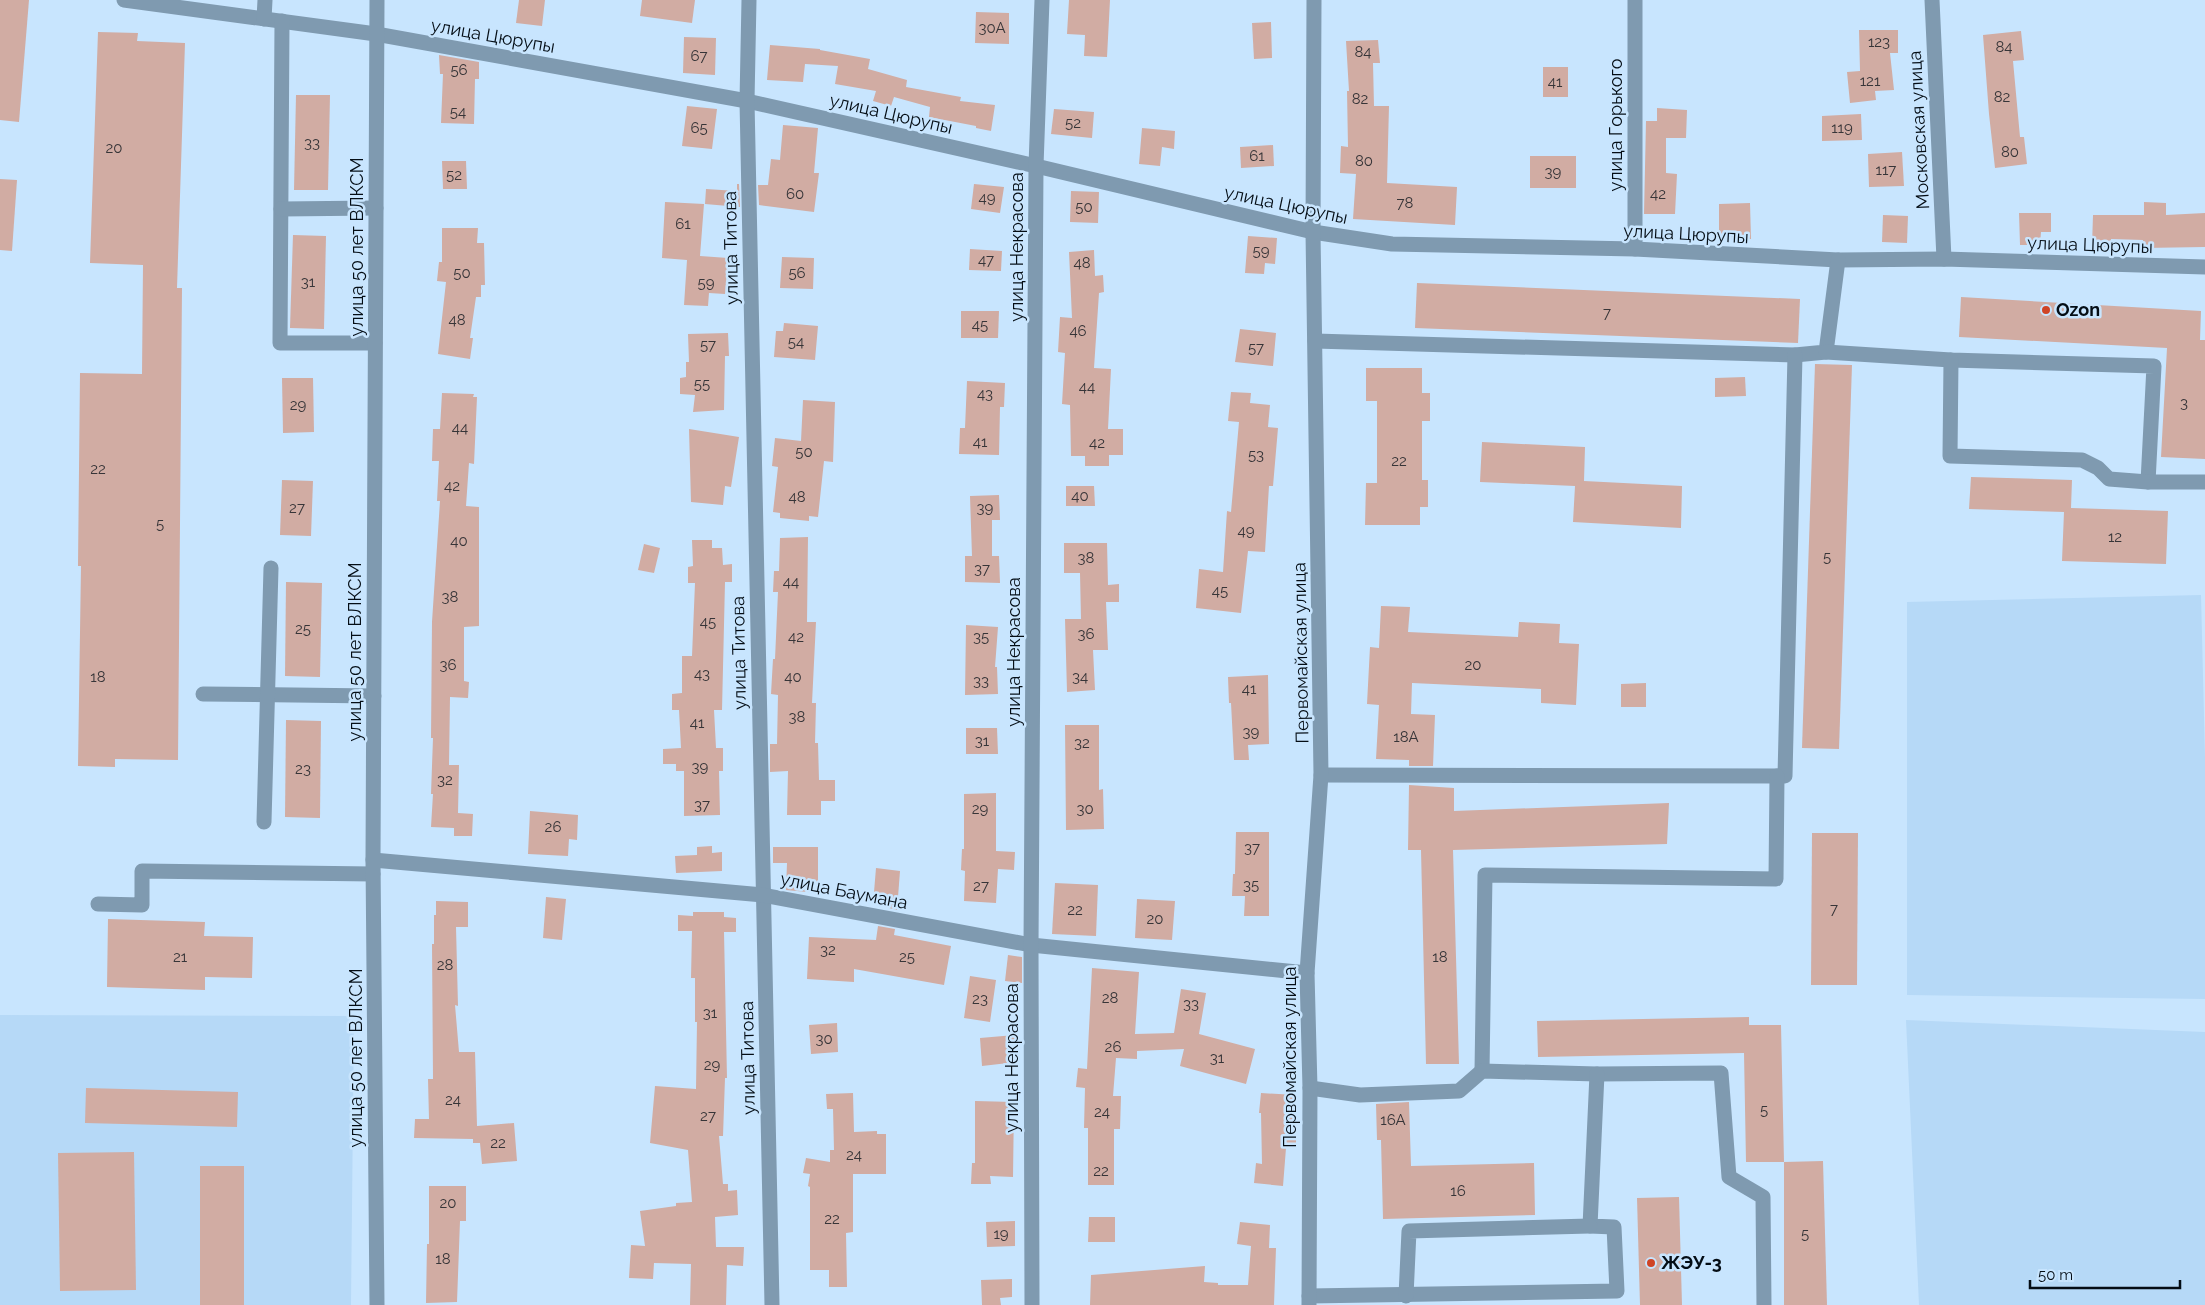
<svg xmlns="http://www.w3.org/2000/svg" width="2205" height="1305" font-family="Raleway,sans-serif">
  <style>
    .built { fill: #b6d9f7 }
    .building { fill: #d1aca3 }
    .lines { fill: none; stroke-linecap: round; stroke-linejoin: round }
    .minor { stroke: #7f9ab0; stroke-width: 15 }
    .poi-dot { fill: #cf4426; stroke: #c8e5fe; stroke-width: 2 }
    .labels { text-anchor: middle; stroke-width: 5; stroke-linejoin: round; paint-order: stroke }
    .number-label { font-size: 15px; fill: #373538 }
    .street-label { font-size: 18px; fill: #040d15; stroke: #c8e5fe }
    .poi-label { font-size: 18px; font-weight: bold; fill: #040d15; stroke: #c8e5fe; text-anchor: start }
  </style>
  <rect width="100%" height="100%" fill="#c8e5fe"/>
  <g class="built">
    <polygon points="2201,595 2205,757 2205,999 1907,995 1907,602"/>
    <polygon points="0,1015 354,1016 351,1305 0,1305"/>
    <polygon points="1906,1020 2205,1032 2205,1305 1919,1305"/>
  </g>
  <g class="building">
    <polygon points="0,0 29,0 19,122 0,120"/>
    <polygon points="519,0 545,0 542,26 516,23"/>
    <polygon points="642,0 695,0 692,23 640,16"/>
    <polygon points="1069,0 1110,0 1107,57 1084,56 1085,35 1067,34"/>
    <polygon points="976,12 1009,13 1009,44 975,43"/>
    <polygon points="1271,22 1272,58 1254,59 1252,23"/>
    <polygon points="1859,30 1898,30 1898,53 1890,53 1894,90 1875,91 1876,100 1850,103 1847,72 1860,71"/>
    <polygon points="2021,31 2024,60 2013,61 2020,137 2024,137 2027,164 1995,168 1989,114 1983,35"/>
    <polygon points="98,32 138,33 137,41 185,43 177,288 182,288 178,760 115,759 115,767 78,766 81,566 78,566 80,373 142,374 143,265 90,263"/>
    <polygon points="684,37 716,38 715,75 683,73"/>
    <polygon points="1378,40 1380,63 1373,63 1374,106 1389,106 1387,183 1457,187 1455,225 1353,219 1356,174 1340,173 1341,146 1348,147 1347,91 1349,91 1346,41"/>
    <polygon points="770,45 820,49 820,50 870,59 868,69 907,80 906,87 961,97 960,101 995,105 991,131 976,128 976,126 929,117 930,107 894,97 891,106 873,101 876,91 835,84 838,66 805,64 803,82 767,80"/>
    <polygon points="439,55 479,62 479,79 475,79 474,124 441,123 443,74 440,74"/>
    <rect x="1543" y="67" width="25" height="30"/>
    <polygon points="296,95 330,95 328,190 294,190"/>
    <polygon points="687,106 717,109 712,149 682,146"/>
    <polygon points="1657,108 1687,110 1686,138 1666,138 1666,173 1677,174 1675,214 1644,214 1646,121 1657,121"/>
    <polygon points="1054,109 1094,112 1092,138 1051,134"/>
    <polygon points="1861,114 1862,140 1822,141 1822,116"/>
    <polygon points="783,125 818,128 814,173 819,173 814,212 759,205 758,185 768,185 771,159 780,160"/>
    <polygon points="1142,128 1175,131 1174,149 1162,147 1160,166 1139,164"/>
    <polygon points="1273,145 1274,166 1241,168 1240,147"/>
    <polygon points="1902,152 1904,186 1869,187 1868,154"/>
    <rect x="1530" y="156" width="46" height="32"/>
    <polygon points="442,161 466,161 467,189 443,189"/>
    <polygon points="0,179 17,180 12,251 0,250"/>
    <polygon points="737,184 739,184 740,207 705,204 706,189 737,191"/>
    <polygon points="974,184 1004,187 1000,213 971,209"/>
    <polygon points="1071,191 1099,192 1098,223 1070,222"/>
    <polygon points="665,202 704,204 700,256 728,258 725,294 709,293 708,306 684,305 687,260 662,258"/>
    <polygon points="2144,202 2166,203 2166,215 2205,213 2205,247 2143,248 2143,240 2111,239 2111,247 2092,246 2093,215 2144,215"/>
    <polygon points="1750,203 1751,239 1719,240 1719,204"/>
    <polygon points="2019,213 2051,213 2051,232 2041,232 2040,245 2020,245"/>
    <polygon points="1883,215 1908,216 1907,243 1882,242"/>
    <polygon points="442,228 478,228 477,243 484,243 485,285 481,285 481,297 476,297 470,338 473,338 470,359 438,354 446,282 437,281 439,262 442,262"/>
    <polygon points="293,235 326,236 324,329 290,328"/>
    <polygon points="1248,236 1277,238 1275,264 1265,263 1264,274 1245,273"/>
    <polygon points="970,249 1002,251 1001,271 969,270"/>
    <polygon points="1094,250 1095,276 1103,275 1104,292 1099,293 1094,368 1111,369 1108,429 1123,429 1123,455 1109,455 1109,466 1085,466 1085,456 1071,456 1070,405 1062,404 1065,353 1058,352 1060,317 1072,318 1069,252"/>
    <polygon points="782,257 814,258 813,289 780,288"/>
    <polygon points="1417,283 1800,299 1798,343 1415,328"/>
    <polygon points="1961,297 2201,311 2200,340 2205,340 2205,459 2161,457 2167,348 1959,337"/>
    <polygon points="961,311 999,311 998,338 961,338"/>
    <polygon points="784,323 818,326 815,360 774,357 776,331 783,331"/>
    <polygon points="1240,329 1276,333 1273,366 1235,362"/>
    <polygon points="728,333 729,356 725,356 724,410 693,412 695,395 680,394 680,378 686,377 686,362 689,362 688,334"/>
    <polygon points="1815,364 1852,365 1839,749 1802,748"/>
    <polygon points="1366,368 1422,368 1422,393 1430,393 1430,421 1422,421 1422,480 1428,480 1428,507 1420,507 1420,525 1365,525 1366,483 1377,483 1377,401 1366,401"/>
    <polygon points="1745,377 1746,396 1715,397 1715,378"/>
    <polygon points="282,378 313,378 314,432 283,433"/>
    <polygon points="967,381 1005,383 1004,407 1000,407 999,455 959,454 960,428 965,428"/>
    <polygon points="1231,392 1251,393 1250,403 1270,405 1268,427 1278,428 1273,486 1269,486 1265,552 1248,551 1241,613 1196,608 1199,569 1223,572 1227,511 1231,512 1239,422 1228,421"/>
    <polygon points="442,393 474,394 473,397 477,397 474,464 469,463 466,506 479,507 479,626 464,627 464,681 469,682 468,698 450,697 449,765 459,765 458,813 473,814 472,836 454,836 454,828 431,827 433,794 431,794 433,738 431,738 432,622 440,501 437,501 439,461 432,461 433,429 440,429"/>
    <polygon points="803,400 835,402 833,462 824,461 818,517 809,516 809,521 780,518 780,513 773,512 778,467 772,466 775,438 801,441"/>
    <polygon points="689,429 739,437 731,487 725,486 723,505 691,502"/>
    <polygon points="1482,442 1585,447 1584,481 1682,486 1681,528 1573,522 1575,486 1480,482"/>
    <polygon points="1971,477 2072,480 2071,508 2168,511 2166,564 2062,561 2064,512 1969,509"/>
    <polygon points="282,480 313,481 311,536 280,535"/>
    <polygon points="1066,486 1094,486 1095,506 1066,506"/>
    <polygon points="999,495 1000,520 992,520 992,556 999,556 1000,583 965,582 965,556 972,556 970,496"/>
    <polygon points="808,537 807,622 816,622 812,703 816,703 815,743 818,743 819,780 835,780 835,801 821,801 821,815 787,815 788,771 770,772 770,744 777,744 778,695 771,694 773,659 775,659 778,592 773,592 774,571 779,571 780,538"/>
    <polygon points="692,540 712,540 712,548 722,548 723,565 732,564 732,582 725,582 722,710 714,710 716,748 723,748 723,771 719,771 720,815 684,816 684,771 676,771 676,764 663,764 663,749 681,748 679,710 672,710 672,694 682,693 682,656 692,656 695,583 688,583 688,567 693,566"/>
    <polygon points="1064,543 1107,543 1108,585 1119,584 1119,602 1106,602 1108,650 1093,650 1095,690 1067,692 1065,619 1081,619 1080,573 1064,573"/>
    <polygon points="644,544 660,548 654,573 638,570"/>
    <polygon points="286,582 322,583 320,677 285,676"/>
    <polygon points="1381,606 1410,607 1408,632 1518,637 1519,622 1560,624 1559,643 1579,644 1576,705 1541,703 1541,689 1412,683 1411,714 1435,715 1433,766 1409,766 1409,760 1376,759 1379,705 1367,704 1370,647 1379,648"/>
    <polygon points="966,625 998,627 995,667 997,667 998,694 965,695"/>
    <polygon points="1268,675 1269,744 1248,745 1249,760 1234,760 1231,703 1229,703 1228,677"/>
    <polygon points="1646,683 1646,707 1621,707 1621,684"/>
    <polygon points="286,720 321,721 320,818 285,817"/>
    <polygon points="1065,725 1099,725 1099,790 1103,789 1104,829 1066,830"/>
    <polygon points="966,728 997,728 998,754 966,754"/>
    <polygon points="1409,785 1454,788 1454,811 1669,803 1667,844 1453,850 1459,1064 1426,1064 1421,850 1408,850"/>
    <polygon points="996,793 996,851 1015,852 1014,870 998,869 996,903 964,901 965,871 961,870 962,849 964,849 964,794"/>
    <polygon points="530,811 578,815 577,840 569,839 568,856 528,854"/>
    <polygon points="1236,832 1269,832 1269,916 1244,916 1245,896 1232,896 1233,874 1235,874"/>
    <polygon points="1812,833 1858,833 1857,985 1811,985"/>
    <polygon points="712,846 712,853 722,852 722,871 676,873 675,856 697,855 697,847"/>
    <polygon points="773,847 818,847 818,893 786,890 787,863 773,863"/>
    <polygon points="876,868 900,871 897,910 873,904"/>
    <polygon points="1055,883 1098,885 1096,936 1052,934"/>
    <polygon points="546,897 566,899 562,940 543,938"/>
    <polygon points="1137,899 1175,901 1172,940 1135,938"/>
    <polygon points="436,901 468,902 468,927 456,927 458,1006 455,1005 459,1052 475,1052 477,1126 514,1123 517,1161 482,1164 480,1143 473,1143 473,1139 414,1138 415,1119 429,1119 428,1079 433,1079 432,944 434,944 434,915 436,915"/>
    <polygon points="693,912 724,912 724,917 736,918 736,932 724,932 727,1078 725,1078 723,1136 719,1136 723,1184 728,1184 728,1191 737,1190 738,1215 715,1217 716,1247 744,1247 743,1266 727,1265 726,1305 690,1305 691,1264 654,1263 653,1279 629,1278 631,1245 645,1246 640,1211 676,1206 676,1203 692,1202 688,1150 650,1143 655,1086 696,1089 697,1022 695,1022 695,978 691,978 692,931 678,931 678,915 693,916"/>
    <polygon points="108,919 205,922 204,936 253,937 252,978 205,977 205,990 107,987"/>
    <polygon points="878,926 895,929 894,935 951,946 944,985 854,969 854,982 807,979 809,937 876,940"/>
    <polygon points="1008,955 1022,957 1022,983 1005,981"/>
    <polygon points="1092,968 1139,972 1135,1034 1174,1033 1181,989 1206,993 1199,1034 1255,1049 1246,1084 1180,1066 1184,1049 1137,1051 1137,1059 1116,1058 1113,1096 1121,1096 1120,1129 1114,1129 1114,1185 1088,1185 1088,1128 1084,1128 1085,1088 1076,1087 1078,1068 1087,1069"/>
    <polygon points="970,976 996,980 990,1022 964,1018"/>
    <polygon points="1749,1017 1749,1025 1781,1025 1784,1162 1746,1162 1744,1053 1538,1057 1537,1021"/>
    <polygon points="837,1023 838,1052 811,1054 809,1025"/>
    <polygon points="1015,1035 1017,1062 982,1066 980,1038"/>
    <polygon points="86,1088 238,1092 237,1127 85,1123"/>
    <polygon points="853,1093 854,1132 877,1131 877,1134 886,1134 886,1174 853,1174 853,1232 846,1233 847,1287 829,1287 829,1270 810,1270 810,1187 808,1186 810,1174 803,1173 806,1158 830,1162 830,1150 834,1150 833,1109 827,1109 826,1094"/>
    <polygon points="1261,1093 1296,1095 1296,1148 1286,1148 1283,1186 1254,1183 1256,1163 1262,1164 1261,1113 1259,1113"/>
    <polygon points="975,1101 1014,1102 1013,1177 990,1176 991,1184 971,1184 972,1163 975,1163"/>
    <polygon points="1409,1102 1411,1166 1534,1163 1535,1215 1383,1219 1381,1140 1377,1140 1376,1104"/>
    <polygon points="134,1152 136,1290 60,1291 58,1153"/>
    <polygon points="1823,1161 1827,1305 1784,1305 1784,1162"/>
    <rect x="200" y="1166" width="44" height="139"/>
    <polygon points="429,1186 466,1186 466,1221 460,1221 457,1302 426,1303 427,1244 429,1244"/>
    <polygon points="1679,1197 1682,1305 1640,1305 1637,1198"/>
    <polygon points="1089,1217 1115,1217 1115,1242 1088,1242"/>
    <polygon points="1015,1221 1015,1246 987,1247 986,1222"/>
    <polygon points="1240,1222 1270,1225 1269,1248 1276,1248 1274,1305 1090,1305 1091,1275 1205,1266 1204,1282 1218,1283 1218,1285 1248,1285 1251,1246 1237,1244"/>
    <polygon points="1012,1279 1012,1297 1000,1298 1001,1305 982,1305 981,1280"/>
  </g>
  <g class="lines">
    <g class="minor">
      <polyline points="124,0 376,34 747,101 1036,166 1313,232 1392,244 1635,249 1838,260 1944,259 2205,267"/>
      <polyline points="749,0 747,101 772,1305"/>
      <polyline points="1635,0 1635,249"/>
      <polyline points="1932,0 1944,259"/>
      <polyline points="264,19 265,0"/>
      <polyline points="282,21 280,343 375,343"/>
      <polyline points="281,209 376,208"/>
      <polyline points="1315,341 1795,355 1826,352 1838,260"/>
      <polyline points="1826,352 1951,360 2154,366 2148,482"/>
      <polyline points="1951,360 1950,456 2082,460 2098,468 2109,479 2148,482 2205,482"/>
      <polyline points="203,694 374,696"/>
      <polyline points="1321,775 1785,776 1795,355"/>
      <polyline points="264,822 271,568"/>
      <polyline points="373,860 763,895 1031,945 1307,973"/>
      <polyline points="98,904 142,905 142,871 373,874"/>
      <polyline points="1482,1071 1485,875 1776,879 1777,776"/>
      <polyline points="1310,1088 1360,1095 1459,1091 1482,1071 1597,1074 1721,1073 1729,1177 1763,1197 1764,1305"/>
      <polyline points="1309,1296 1617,1291 1614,1227 1590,1226 1597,1074"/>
      <polyline points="1406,1296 1409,1231 1590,1226"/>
      <polyline points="377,1305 373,860 377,0"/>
      <polyline points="1032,1305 1031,945 1036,166 1042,0"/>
      <polyline points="1309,1305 1310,1088 1307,973 1321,775 1313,232 1314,0"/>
    </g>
  </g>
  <g class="poi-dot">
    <circle cx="2046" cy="310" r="5"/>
    <circle cx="1651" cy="1263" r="5"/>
  </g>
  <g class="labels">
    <g class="number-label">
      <text x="992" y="33">30А</text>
      <text x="1879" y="47">123</text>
      <text x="2004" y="52">84</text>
      <text x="1363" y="57">84</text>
      <text x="699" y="61">67</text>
      <text x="459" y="75">56</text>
      <text x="1870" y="86">121</text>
      <text x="1555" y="87">41</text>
      <text x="2002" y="102">82</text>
      <text x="1360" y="104">82</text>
      <text x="458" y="117">54</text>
      <text x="1073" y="128">52</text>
      <text x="699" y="133">65</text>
      <text x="1842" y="133">119</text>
      <text x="312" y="148">33</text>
      <text x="114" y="153">20</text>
      <text x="2010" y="157">80</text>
      <text x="1257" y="161">61</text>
      <text x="1364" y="166">80</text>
      <text x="1886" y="175">117</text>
      <text x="1553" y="177">39</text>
      <text x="454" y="180">52</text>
      <text x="795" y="199">60</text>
      <text x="1658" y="199">42</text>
      <text x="987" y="203">49</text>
      <text x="1405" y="208">78</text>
      <text x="1084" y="212">50</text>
      <text x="683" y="229">61</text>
      <text x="1261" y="256">59</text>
      <text x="986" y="265">47</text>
      <text x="1082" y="268">48</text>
      <text x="462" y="278">50</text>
      <text x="797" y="278">56</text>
      <text x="308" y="287">31</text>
      <text x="706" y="288">59</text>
      <text x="1607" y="318">7</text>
      <text x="457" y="325">48</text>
      <text x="980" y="330">45</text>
      <text x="1078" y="336">46</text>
      <text x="796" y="347">54</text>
      <text x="708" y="350">57</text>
      <text x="1256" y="353">57</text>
      <text x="702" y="389">55</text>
      <text x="1087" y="392">44</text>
      <text x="985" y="399">43</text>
      <text x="2184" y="408">3</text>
      <text x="298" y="410">29</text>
      <text x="460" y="433">44</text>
      <text x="980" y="447">41</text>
      <text x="1097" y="448">42</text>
      <text x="804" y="457">50</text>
      <text x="1256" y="460">53</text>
      <text x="1399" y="466">22</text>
      <text x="98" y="474">22</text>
      <text x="452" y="491">42</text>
      <text x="1080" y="501">40</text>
      <text x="797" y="502">48</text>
      <text x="297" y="513">27</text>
      <text x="985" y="513">39</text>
      <text x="160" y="529">5</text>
      <text x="1246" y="536">49</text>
      <text x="2115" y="542">12</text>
      <text x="459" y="546">40</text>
      <text x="1827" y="562">5</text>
      <text x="1086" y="563">38</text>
      <text x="982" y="574">37</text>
      <text x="791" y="587">44</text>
      <text x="1220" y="596">45</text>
      <text x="450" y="602">38</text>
      <text x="708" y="627">45</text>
      <text x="303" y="634">25</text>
      <text x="1086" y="639">36</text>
      <text x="796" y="642">42</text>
      <text x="981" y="642">35</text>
      <text x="448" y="670">36</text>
      <text x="1473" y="670">20</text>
      <text x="702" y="679">43</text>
      <text x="98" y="682">18</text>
      <text x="793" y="682">40</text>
      <text x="1080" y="682">34</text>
      <text x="981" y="686">33</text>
      <text x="1249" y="694">41</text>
      <text x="797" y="722">38</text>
      <text x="697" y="728">41</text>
      <text x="1251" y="737">39</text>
      <text x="1406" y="742">18А</text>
      <text x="982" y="746">31</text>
      <text x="1082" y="748">32</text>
      <text x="700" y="772">39</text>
      <text x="303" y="774">23</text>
      <text x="445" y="785">32</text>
      <text x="702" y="810">37</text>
      <text x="980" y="814">29</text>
      <text x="1085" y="814">30</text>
      <text x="553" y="832">26</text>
      <text x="1252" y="853">37</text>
      <text x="1251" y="890">35</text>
      <text x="981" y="891">27</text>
      <text x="1834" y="914">7</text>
      <text x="1075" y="915">22</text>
      <text x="1155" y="924">20</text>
      <text x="828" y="955">32</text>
      <text x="180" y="962">21</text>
      <text x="907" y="962">25</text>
      <text x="1440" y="962">18</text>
      <text x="445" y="970">28</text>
      <text x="1110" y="1003">28</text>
      <text x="980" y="1004">23</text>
      <text x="1191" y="1009">33</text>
      <text x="710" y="1018">31</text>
      <text x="824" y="1044">30</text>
      <text x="1113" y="1052">26</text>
      <text x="1217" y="1063">31</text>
      <text x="712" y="1070">29</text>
      <text x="453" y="1105">24</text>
      <text x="1764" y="1115">5</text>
      <text x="1102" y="1117">24</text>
      <text x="708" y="1121">27</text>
      <text x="1393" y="1125">16А</text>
      <text x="498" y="1148">22</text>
      <text x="854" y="1160">24</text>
      <text x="1101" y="1176">22</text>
      <text x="1458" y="1196">16</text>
      <text x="448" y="1208">20</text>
      <text x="832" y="1224">22</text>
      <text x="1001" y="1239">19</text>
      <text x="1805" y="1239">5</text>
      <text x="443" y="1264">18</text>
    </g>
    <g class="street-label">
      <text transform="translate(493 36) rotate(10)" y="6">улица Цюрупы</text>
      <text transform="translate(891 114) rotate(13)" y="6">улица Цюрупы</text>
      <text transform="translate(1616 125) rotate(-90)" y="6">улица Горького</text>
      <text transform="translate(1919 130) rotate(-93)" y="6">Московская улица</text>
      <text transform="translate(1286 205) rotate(12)" y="6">улица Цюрупы</text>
      <text transform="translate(1686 234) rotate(3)" y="6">улица Цюрупы</text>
      <text transform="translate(2090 245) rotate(2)" y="6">улица Цюрупы</text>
      <text transform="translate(357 247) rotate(-90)" y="6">улица 50 лет ВЛКСМ</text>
      <text transform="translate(1017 247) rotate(-90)" y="6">улица Некрасова</text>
      <text transform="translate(731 248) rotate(-91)" y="6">улица Титова</text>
      <text transform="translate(355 652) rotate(-90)" y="6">улица 50 лет ВЛКСМ</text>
      <text transform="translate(1014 652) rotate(-90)" y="6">улица Некрасова</text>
      <text transform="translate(739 653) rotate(-91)" y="6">улица Титова</text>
      <text transform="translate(1301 653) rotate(-91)" y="6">Первомайская улица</text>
      <text transform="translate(844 891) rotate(11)" y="6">улица Баумана</text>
      <text transform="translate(1290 1057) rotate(-90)" y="6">Первомайская улица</text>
      <text transform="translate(356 1058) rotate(-90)" y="6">улица 50 лет ВЛКСМ</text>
      <text transform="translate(748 1058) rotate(-91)" y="6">улица Титова</text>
      <text transform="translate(1012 1058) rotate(-90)" y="6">улица Некрасова</text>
    </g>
    <g class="poi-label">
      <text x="2056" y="316">Ozon</text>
      <text x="1661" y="1269">ЖЭУ-3</text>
    </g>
  </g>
  <path d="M2030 1280v8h150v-8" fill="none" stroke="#040d15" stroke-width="2.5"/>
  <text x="2038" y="1280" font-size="15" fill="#040d15" stroke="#c8e5fe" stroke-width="4" paint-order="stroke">50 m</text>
</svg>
